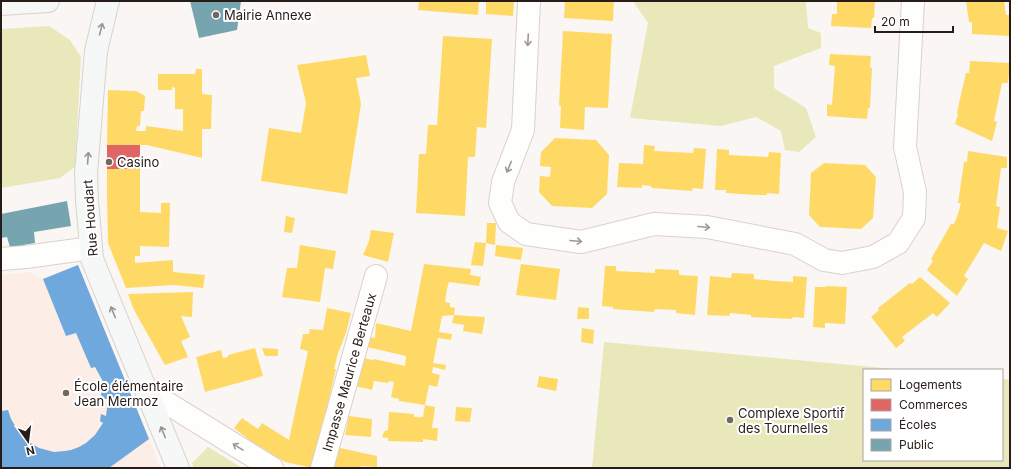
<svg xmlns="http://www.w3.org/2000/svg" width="1011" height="469" font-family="Inter,sans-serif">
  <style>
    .built { fill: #fcede6 }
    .green { fill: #e8e8bb }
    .homes { fill: #ffd966 }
    .shops { fill: #e06666 }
    .schools { fill: #6fa8dc }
    .public { fill: #76a5af }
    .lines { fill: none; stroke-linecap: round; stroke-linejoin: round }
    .street-casing { stroke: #dad1cd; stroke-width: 24 }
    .secondary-casing { stroke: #dad1cd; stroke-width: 24 }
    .street { stroke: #fefefd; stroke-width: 22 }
    .secondary { stroke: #f5f8f6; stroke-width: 22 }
    .oneway { stroke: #989592 }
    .oneway2 { stroke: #9d9896 }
    .poi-dot { fill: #716864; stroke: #fff; stroke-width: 1.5 }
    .labels { text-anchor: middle; stroke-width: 4; stroke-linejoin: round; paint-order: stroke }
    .poi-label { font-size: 13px; fill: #271c17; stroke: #fff; text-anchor: start }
    .street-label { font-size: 13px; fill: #271c17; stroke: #fff }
  </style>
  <rect width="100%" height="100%" fill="#faf6f4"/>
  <polygon class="built" points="78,265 149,439 160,468 1,468 1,275 29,272 43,279"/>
  <g class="green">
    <polygon points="633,1 806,1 808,28 821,33 821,48 774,66 774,88 806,108 816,137 799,152 785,150 781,131 756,117 721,126 630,118 648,23"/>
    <polygon points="49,26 70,40 81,57 75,167 60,178 1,188 1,29"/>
    <polygon points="604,342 905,370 864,370 864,460 1002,460 1002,379 1010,380 1010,468 592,468"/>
    <polygon points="208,447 242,468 194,468 192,463"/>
  </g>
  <g class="homes">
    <polygon points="419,1 479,1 478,15 418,10"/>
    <polygon points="486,1 514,1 513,16 486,14"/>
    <polygon points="565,1 614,1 613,21 564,18"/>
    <polygon points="837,1 875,1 874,18 872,18 871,28 831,26 832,14 837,14"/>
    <polygon points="966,1 1004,1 1006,15 1010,15 1010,36 972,34 972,22 969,22"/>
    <polygon points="563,31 612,34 608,108 585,107 584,130 560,128 561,106 559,105"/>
    <polygon points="443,36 492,39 486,128 477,127 475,157 468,157 465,216 416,213 419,154 426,154 428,125 437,125"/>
    <polygon points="830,54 871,56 870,67 872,68 870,108 868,108 867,119 827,116 827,104 832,105 835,66 829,65"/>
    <polygon points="366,55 370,76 356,78 361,104 347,194 261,181 269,128 301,133 306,103 297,65"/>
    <polygon points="970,61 1010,63 1008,83 1002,83 994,121 997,122 992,141 955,124 958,114 957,113 959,103 966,73 969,73"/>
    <polygon points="196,69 202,69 202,94 212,95 211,129 202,129 202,158 147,145 107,145 108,90 136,91 145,96 144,111 141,111 140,126 137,126 136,131 146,131 146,126 183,131 183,109 175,109 175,88 172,87 172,90 158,90 158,74 195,74"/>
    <polygon points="555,138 596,140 609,155 607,194 592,208 552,206 539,192 540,176 550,177 551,167 540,166 541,152"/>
    <polygon points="644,145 655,146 654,151 693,153 694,148 706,149 703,189 693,188 692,191 652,188 651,186 642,185 642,188 617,187 619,163 643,164"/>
    <polygon points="717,149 729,150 729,155 768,157 769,152 781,153 779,194 767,193 767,195 757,195 726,193 726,190 715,190"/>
    <polygon points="968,151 1007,157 1007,168 1001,168 996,206 1000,207 997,228 1008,231 1001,251 984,243 964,276 968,279 957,296 927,270 933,261 931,259 951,224 954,224 958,214 961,203 958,203 964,162 967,162"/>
    <polygon points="824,163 865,165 876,177 873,218 861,229 820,227 809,215 811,173"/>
    <polygon points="107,169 140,169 140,212 161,213 161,203 170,203 169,247 140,246 140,256 135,256 135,263 173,260 173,272 205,275 203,288 174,285 126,288 108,243 107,199"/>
    <polygon points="286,216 295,218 292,233 284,232"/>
    <polygon points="487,223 496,223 495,245 486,243"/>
    <polygon points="371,230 394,233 388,262 363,255 369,241"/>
    <polygon points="475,242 486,243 483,266 471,265"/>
    <polygon points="300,245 336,251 333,269 325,268 320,302 282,297 287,268 297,268"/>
    <polygon points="496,245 523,248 521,260 495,256"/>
    <polygon points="424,264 471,269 470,275 481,277 479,286 449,282 447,289 445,302 450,303 450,307 455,308 454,315 442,316 439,332 452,334 451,340 438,338 433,363 446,365 445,370 433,367 432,373 440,375 437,387 429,385 425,405 399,401 399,399 391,397 394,382 389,381 388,383 374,381 372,390 355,386 363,358 373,360 374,359 405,366 406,356 367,347 370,337 375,338 376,323 411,331"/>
    <polygon points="521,264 560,269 556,300 516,295"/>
    <polygon points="605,266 616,266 616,271 655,273 655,269 679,270 679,275 698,276 695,315 676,313 676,310 655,309 654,312 613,309 613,307 602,306"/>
    <polygon points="732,273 754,274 754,279 775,281 793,282 793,276 807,277 804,318 793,317 792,319 751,317 751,315 730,313 729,316 707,315 710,276 731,278"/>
    <polygon points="920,277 950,303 937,317 933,313 902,337 905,341 896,348 871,317 879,310 878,308 910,283 912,284"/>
    <polygon points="826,286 847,287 845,324 825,323 825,328 813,327 815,287 825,287"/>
    <polygon points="193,292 192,317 181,316 190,337 181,341 188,357 165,365 134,310 128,294"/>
    <polygon points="578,307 589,308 589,319 577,319"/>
    <polygon points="327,308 351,313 346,333 338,353 334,369 336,369 313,468 285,462 252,442 234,428 242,418 258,429 262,423 289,440 308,351 300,349 303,334 309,334 310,329 323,330"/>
    <polygon points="454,315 485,317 482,334 463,331 464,325 452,323"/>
    <polygon points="582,328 594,330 593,344 581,342"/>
    <polygon points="255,348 263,376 205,392 196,357 221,350 223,358 228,357 228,355"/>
    <polygon points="262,348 278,349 278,356 265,356"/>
    <polygon points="539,376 558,379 556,391 537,387"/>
    <polygon points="425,405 435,407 432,428 438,428 437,441 423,439 423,442 388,441 388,438 382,437 384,432 385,431 388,430 389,412 414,414 414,417 423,417"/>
    <polygon points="456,407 472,408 470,422 455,421"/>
    <polygon points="349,416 372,419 371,437 345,435"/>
    <polygon points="340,448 377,456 377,467 361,466 360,468 332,468"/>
  </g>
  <rect class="shops" x="107" y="145" width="33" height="24"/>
  <polygon class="schools" points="78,265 149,439 109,468 1,468 1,411 8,410 11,419 14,424 24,439 39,448 54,452 65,451 71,450 79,447 86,443 95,435 103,423 100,421 101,414 106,416 108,399 102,399 101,392 106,391 105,385 95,367 91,368 76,333 66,336 43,279"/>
  <g class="public">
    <polygon points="190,1 241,1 237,30 199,38"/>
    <polygon points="67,201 71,226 34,232 35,243 23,245 23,249 18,250 17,246 10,247 7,237 1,238 1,214"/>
  </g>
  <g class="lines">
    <g class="street-casing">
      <g id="street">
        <polyline points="529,1 523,130 503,182 500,203 509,222 526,234 581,242 654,224 707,227 795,244 824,260 842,263 873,257 898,243 914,218 915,192 905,147 913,1"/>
        <polyline points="1,259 26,257 91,248"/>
        <polyline points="146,390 272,468"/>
        <polyline points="322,468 376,276"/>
      </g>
    </g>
    <g class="secondary-casing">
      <g id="secondary">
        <polyline points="108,1 96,51 86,173 87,200 92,259 178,468"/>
        <polyline points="1,4 48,1"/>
      </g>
    </g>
    <use href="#street" class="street"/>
    <use href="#secondary" class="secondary"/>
  </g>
  <defs><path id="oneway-shaft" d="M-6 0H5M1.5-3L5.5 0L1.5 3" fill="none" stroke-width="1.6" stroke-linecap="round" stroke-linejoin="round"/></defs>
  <g class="oneway">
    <use href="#oneway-shaft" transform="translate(101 29) rotate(-76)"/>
    <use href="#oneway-shaft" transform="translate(88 158) rotate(-86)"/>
    <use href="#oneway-shaft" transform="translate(113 312) rotate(-112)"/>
    <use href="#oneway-shaft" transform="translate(163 432) rotate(-112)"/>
  </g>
  <g class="oneway2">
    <use href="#oneway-shaft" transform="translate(528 40) rotate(93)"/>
    <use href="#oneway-shaft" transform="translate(509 167) rotate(112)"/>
    <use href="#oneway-shaft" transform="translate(704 227) rotate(5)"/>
    <use href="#oneway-shaft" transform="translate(576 241) rotate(5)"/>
    <use href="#oneway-shaft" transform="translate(238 447) rotate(-148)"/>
  </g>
  <g class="poi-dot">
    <circle cx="216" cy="15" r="4"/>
    <circle cx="109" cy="162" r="4"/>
    <circle cx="66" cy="393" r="4"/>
    <circle cx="730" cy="420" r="4"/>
  </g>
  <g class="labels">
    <g class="poi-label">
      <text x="224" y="20">Mairie Annexe</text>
      <text x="117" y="167">Casino</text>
      <text x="74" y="391">École élémentaire<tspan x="74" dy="15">Jean Mermoz</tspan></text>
      <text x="738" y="418">Complexe Sportif<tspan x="738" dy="15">des Tournelles</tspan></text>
    </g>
    <g class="street-label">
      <text transform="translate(90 218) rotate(-94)" y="5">Rue Houdart</text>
      <text transform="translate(349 372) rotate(-74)" y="5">Impasse Maurice Berteaux</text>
    </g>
  </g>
  <rect width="1011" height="469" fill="none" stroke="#271c17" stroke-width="4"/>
  <rect x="863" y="369" width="140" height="92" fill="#ffffff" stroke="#a9a4a2"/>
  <rect x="871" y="379" width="20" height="12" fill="#ffd966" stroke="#a9a4a2"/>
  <text x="899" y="389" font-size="12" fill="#271c17">Logements</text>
  <rect x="871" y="399" width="20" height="12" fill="#e06666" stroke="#a9a4a2"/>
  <text x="899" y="409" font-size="12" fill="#271c17">Commerces</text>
  <rect x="871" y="419" width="20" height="12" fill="#6fa8dc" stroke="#a9a4a2"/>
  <text x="899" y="429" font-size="12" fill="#271c17">Écoles</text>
  <rect x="871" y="439" width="20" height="12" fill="#76a5af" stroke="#a9a4a2"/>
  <text x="899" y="449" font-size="12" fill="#271c17">Public</text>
  <g transform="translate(28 441) rotate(166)" stroke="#ffffff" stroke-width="3" paint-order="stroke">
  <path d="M0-3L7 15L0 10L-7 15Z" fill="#271c17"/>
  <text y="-6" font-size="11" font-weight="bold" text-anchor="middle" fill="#271c17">N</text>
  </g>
  <path d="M875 26v6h78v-6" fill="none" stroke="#271c17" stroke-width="2"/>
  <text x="881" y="26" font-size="12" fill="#271c17" stroke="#ffffff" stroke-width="3" paint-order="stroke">20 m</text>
</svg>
